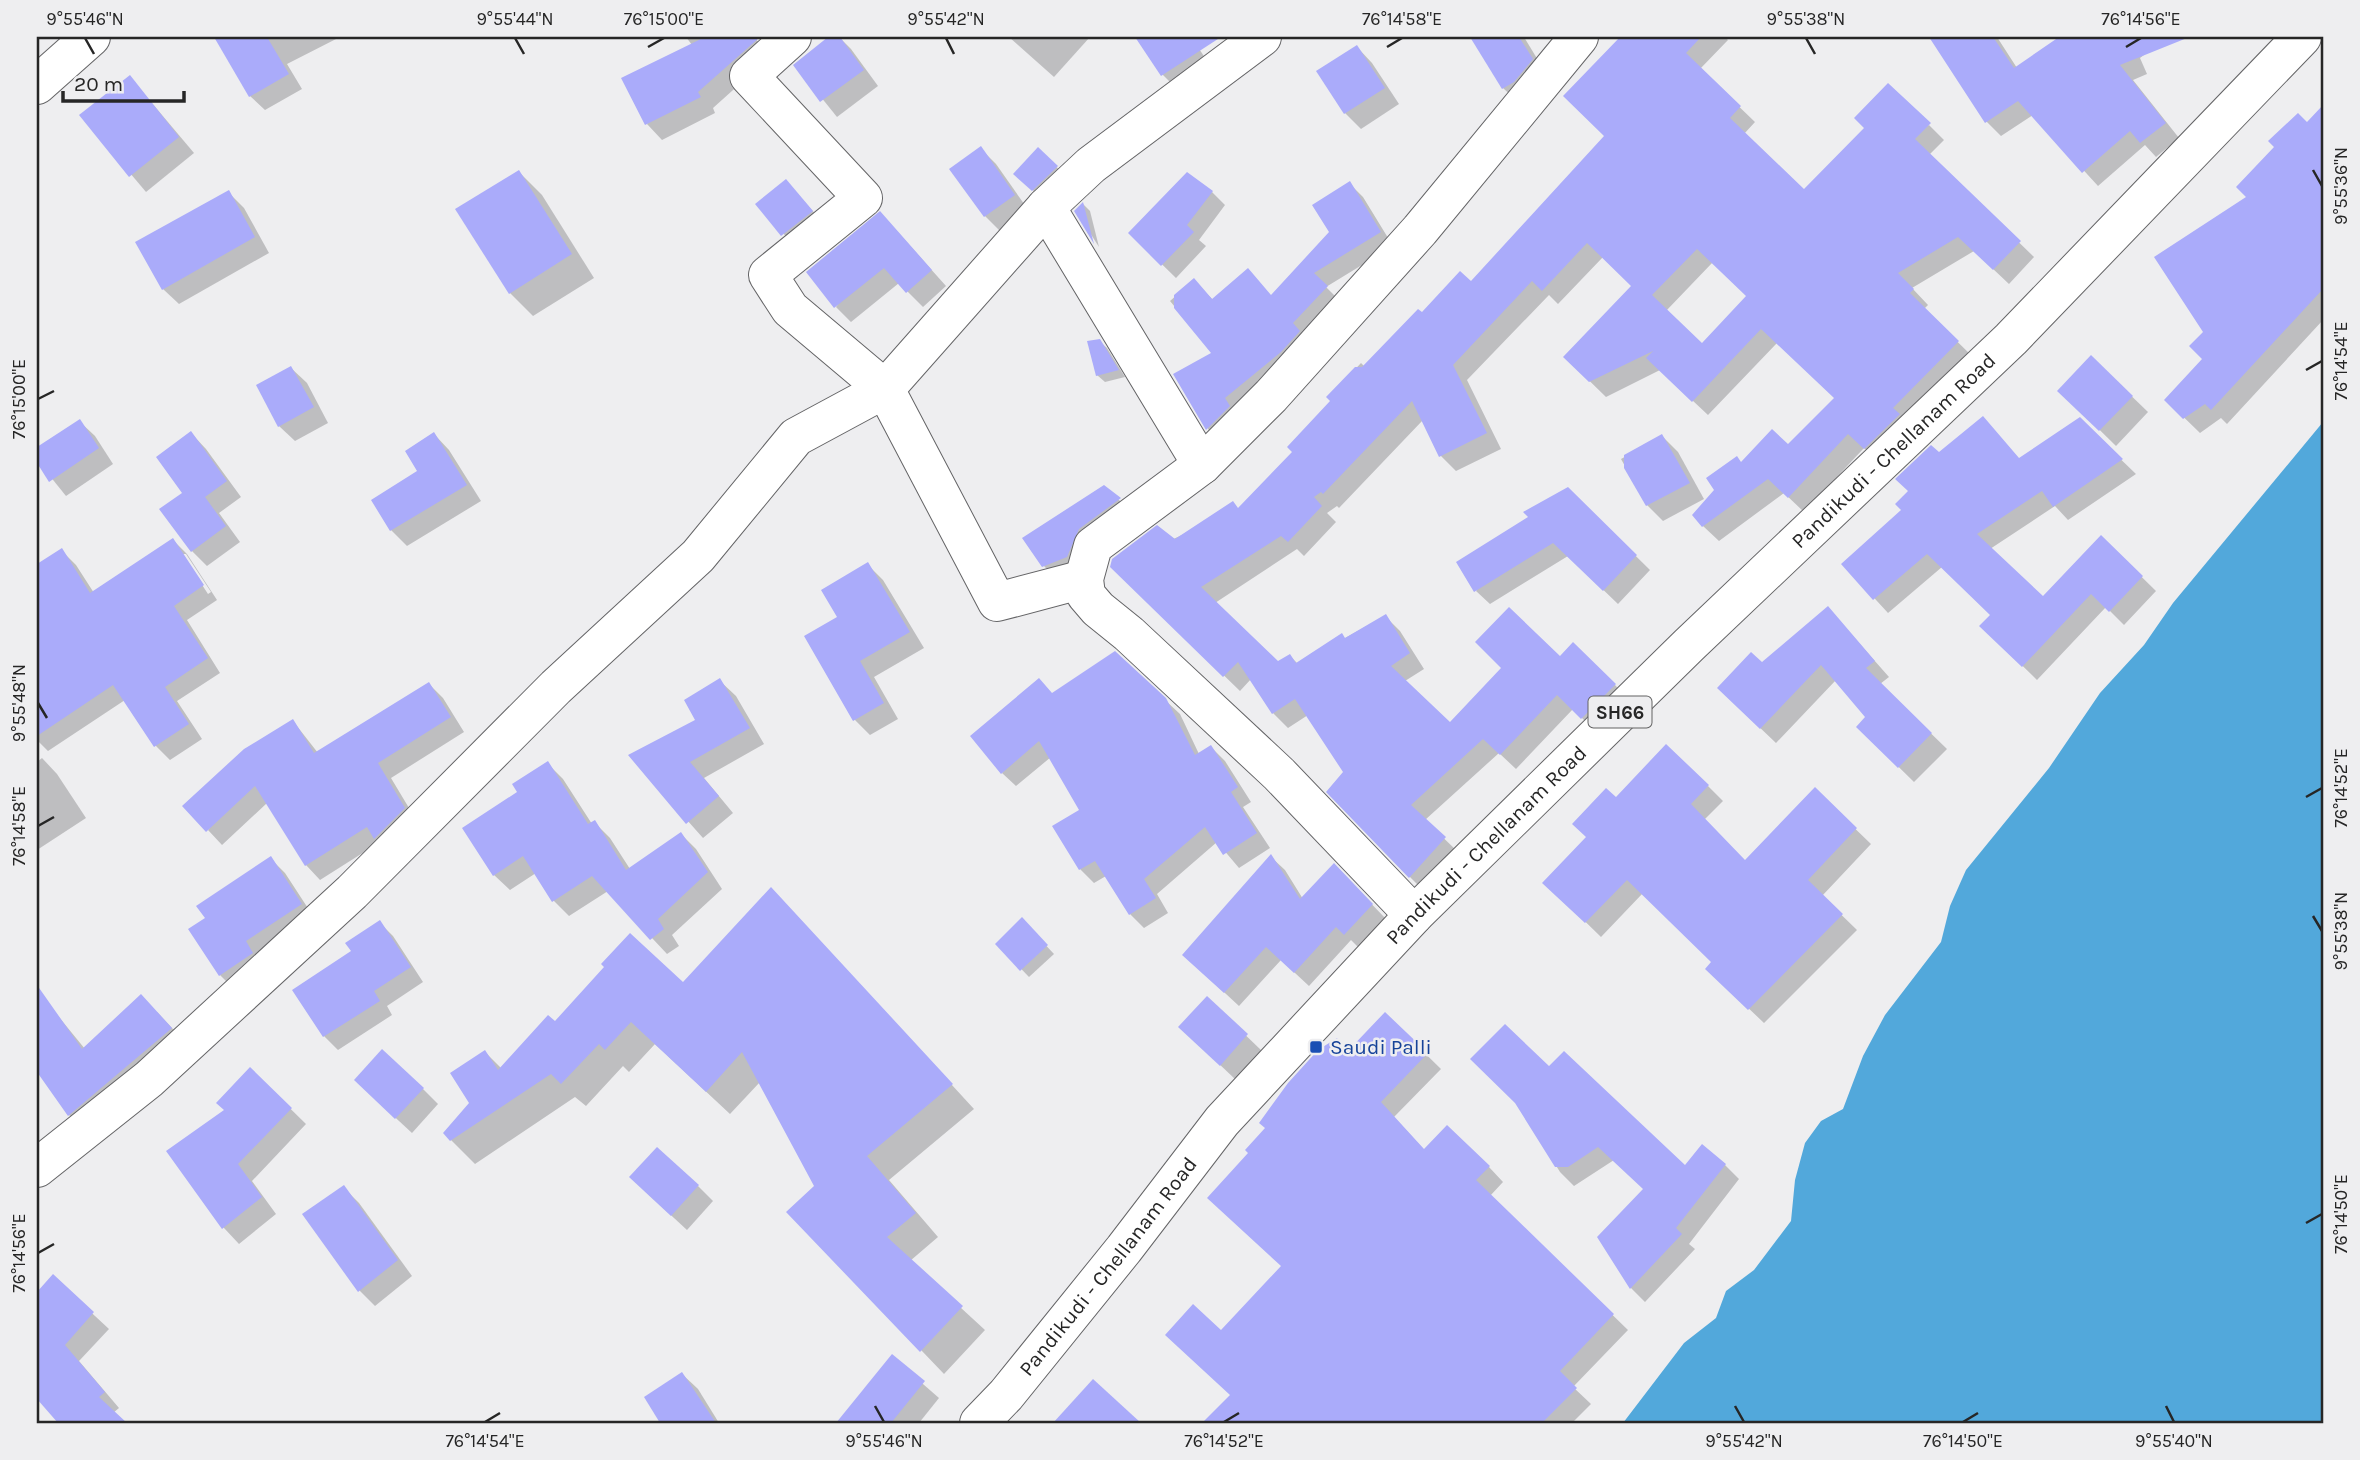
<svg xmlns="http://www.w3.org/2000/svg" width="2360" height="1460" font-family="Karla,sans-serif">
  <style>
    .water { fill: #52a8db }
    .shadow { fill: #0003; fill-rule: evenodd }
    .building { fill: #aaabfa; fill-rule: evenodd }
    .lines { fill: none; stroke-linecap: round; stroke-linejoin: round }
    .minor-casing { stroke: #646466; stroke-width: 40 }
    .tertiary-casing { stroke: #646466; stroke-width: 40 }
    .primary-casing { stroke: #646466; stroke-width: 40 }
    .minor { stroke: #fff; stroke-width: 38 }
    .tertiary { stroke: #fff; stroke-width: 38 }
    .primary { stroke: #fff; stroke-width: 38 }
    .ticks { fill: none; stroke: #262626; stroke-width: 2.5 }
    .transit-dot { fill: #1a4fb4; stroke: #eeeef0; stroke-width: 2.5 }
    .labels { text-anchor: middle; stroke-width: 5; stroke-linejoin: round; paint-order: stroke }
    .shield { fill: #eeeef0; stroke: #626263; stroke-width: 2 }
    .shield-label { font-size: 19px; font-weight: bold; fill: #262626 }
    .street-label { font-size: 21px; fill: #262626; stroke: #eeeef0 }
    .transit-label { font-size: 21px; fill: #164399; stroke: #eeeef0; text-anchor: start }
    .neatline { fill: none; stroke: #262626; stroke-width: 2.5 }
    .ticks-label { font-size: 18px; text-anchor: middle; fill: #262626 }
  </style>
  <rect width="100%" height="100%" fill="#eeeef0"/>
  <polygon class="water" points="2323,422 2323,1423 1623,1423 1684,1343 1716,1318 1726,1291 1754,1270 1791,1221 1795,1180 1805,1143 1821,1121 1843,1109 1863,1056 1885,1015 1941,942 1950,906 1966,870 2049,768 2100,693 2144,645 2173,603"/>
  <g class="shadow">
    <polygon points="218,37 340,37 287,64 302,89 265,110 250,96"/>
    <polygon points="686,37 754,37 771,56 713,108 715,113 662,140 647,124 692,45"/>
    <polygon points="832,37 839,37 851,49 878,86 837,117 796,66"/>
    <polygon points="1009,37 1090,37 1054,77"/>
    <polygon points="1137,37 1191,37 1212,68 1178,90 1163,75"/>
    <polygon points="1485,37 1524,37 1547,75 1519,103 1503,88 1475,42"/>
    <path d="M1622,37h103l3,3 -28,29 55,53 -11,12 60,58 125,-67 15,15 -15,15 105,102 -25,27 -35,-33 -62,37 16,17 -4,4 49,48 -93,106 -16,-15 -60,64 -20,-19 -65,48 -16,-15 39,-62 46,-17 48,-49 -59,-55 -69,72 -48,-45 -54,27 -41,-40 68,-71 -30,-29 -45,47 -9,-9 -82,85 34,69 -45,22 -15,-15 -18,-36 -84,88 -2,-2 -10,7 9,9 -32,34 -7,-7 -82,54 63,61 12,-8 8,8 87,-48 15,15 24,38 -19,12 45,43 110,-66 55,27 14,15 -32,33 -24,-24 -57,60 -17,-16 -74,67 34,33 -34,39 -15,-15 -102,-162 -20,13 -15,-15 -22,-34 -11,12 -128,-124 127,-58 55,-57 39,-51 -4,-4 32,-34 4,4 57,-52 49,-32 135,-147 -40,-40zM1713,262l35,35 -46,48 -36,-34z"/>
    <polygon points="1942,37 1997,37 2017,68 2045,48 2075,37 2167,37 2140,58 2147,74 2133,80 2179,138 2156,157 2145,145 2098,186 2033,115 2001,136 1986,121"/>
    <polygon points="1357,47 1372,63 1399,104 1361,129 1345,113"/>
    <polygon points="130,77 194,153 146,192 82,116"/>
    <polygon points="2323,108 2323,320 2227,424 2221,418 2200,433 2166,400 2205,359 2205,333 2249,197"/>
    <polygon points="981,149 996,164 1029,211 1001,232 985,216 952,170"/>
    <polygon points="1038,150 1064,174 1040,197 1016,174"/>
    <polygon points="519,172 542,195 594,278 533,316 510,293"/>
    <polygon points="786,181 827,227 798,250 758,205"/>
    <polygon points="1350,184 1363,197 1393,246 1326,287 1340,301 1221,442 1208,429 1175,375 1214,354 1170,301 1194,280 1213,300 1272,297 1331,232"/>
    <polygon points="228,192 244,208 269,253 179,304 163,289"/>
    <polygon points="1212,192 1225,205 1199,240 1206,246 1176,278 1130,233"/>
    <polygon points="1083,204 1090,211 1099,247 1076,211"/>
    <polygon points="895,229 946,286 923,307 899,283 851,322 836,307"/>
    <polygon points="1099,341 1107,348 1125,377 1105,382 1097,375"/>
    <polygon points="2091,357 2148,412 2116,446 2059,390"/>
    <polygon points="291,368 307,383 328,423 295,441 279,426"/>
    <polygon points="1983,418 2020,460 2080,420 2136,474 2068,520 2055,506 1990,549 2043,598 2101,537 2156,591 2124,625 2106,607 2037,680 1996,640 1992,615 1942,567 1888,613 1843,564 1904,510 1939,455"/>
    <polygon points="79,421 95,436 113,464 66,496 37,460 37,449"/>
    <polygon points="191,433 206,449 241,497 219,513 240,542 207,566 192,551 184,493"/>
    <polygon points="434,434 449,450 481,501 407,546 391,530 374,500 420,472"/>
    <polygon points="1662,436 1678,452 1704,499 1663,521 1647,505 1621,459"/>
    <polygon points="1104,487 1135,514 1059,582 1044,566"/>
    <polygon points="1568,489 1650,570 1618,604 1568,556 1490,604 1476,591 1531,517"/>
    <path d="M173,540l14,14 30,46 -30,20 33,53 -43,28 25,38 -32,21 -14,-14 -31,-46 -77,51 -11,-11v-70l35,-24 -35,-59v-21l25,-15 14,14 18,28zM182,554h4l25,38 -3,2z"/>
    <polygon points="868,565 883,580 924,648 874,677 898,719 870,735 855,720 840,618"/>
    <polygon points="1828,608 1889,677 1880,684 1947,749 1914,782 1858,727 1867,717 1836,680 1776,743 1734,703 1762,665"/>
    <polygon points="720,681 736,696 764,744 704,778 733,813 703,838 630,756 698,721"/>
    <polygon points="429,684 443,698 464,732 391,778 418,823 380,842 320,880 306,865 267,803 222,845 208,830 293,721 318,753"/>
    <polygon points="1053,694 1165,700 1180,714 1199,754 1211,747 1225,761 1251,802 1243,807 1270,848 1239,868 1217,842 1157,894 1168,913 1144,928 1130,914 1106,876 1094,883 1080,869 1081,810 1051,757 1016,786 1002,773"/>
    <polygon points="42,758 57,774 86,818 37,850 37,762"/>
    <polygon points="547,763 563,779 592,824 594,822 610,838 630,869 681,834 696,849 722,889 672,935 679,946 667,954 608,891 569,916 553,900 536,873 510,890 494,875 520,793"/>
    <polygon points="1708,786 1723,801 1704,820 1746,863 1815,790 1871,844 1822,896 1857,930 1764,1023 1722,983 1713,962 1643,893 1601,937 1560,897 1588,837 1616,800"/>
    <polygon points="1271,857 1285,870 1303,899 1334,865 1386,919 1359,948 1351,940 1309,986 1281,960 1239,1006 1199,969"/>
    <polygon points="271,859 285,873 315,919 235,990 220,975 190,930 208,918"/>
    <polygon points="794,913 974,1109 889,1180 938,1237 910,1261 985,1330 944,1374 789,1212 816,1186 760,1082 730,1114 655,1044 629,1072 623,1066 586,1106 575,1097 475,1164 451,1140 472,1103 485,1052 502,1069 555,1024 683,984"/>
    <polygon points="1022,920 1054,954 1029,977 997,944"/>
    <polygon points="379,922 393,936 423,982 387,1006 392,1015 338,1050 324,1036"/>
    <polygon points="1207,998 1262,1051 1236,1080 1196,1042"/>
    <polygon points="54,1011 85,1049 157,1012 187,1044 84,1130 69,1115 37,1069 37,1023"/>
    <polygon points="1385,1014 1441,1069 1394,1117 1425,1151 1489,1167 1503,1182 1490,1196 1628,1330 1573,1387 1591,1404 1572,1423 1324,1423 1317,1417 1310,1423 1226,1423 1215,1413 1232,1396 1221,1332 1283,1267 1250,1153 1336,1041 1349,1053"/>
    <polygon points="250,1069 306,1124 252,1181 276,1214 239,1244 224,1228 169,1152 226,1111"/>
    <polygon points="1549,1069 1685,1168 1725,1165 1739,1179 1689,1244 1695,1249 1645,1302 1631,1288 1600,1237 1645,1190 1614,1160 1574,1186 1560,1172 1517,1103"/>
    <polygon points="423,1089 438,1104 412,1133 372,1096"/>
    <polygon points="698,1186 713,1201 687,1230 647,1193"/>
    <polygon points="344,1188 359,1203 412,1276 375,1306 360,1291 305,1214"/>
    <polygon points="53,1277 109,1329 79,1361 119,1408 113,1413 124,1423 60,1423 37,1397 37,1294"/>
    <polygon points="892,1357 939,1398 919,1423 838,1423"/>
    <polygon points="682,1374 698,1389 719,1423 663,1423 646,1397"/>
  </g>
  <g class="building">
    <polygon points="214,37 267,37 289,74 249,97"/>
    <polygon points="705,37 760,37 698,92 701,97 645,125 621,78"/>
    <polygon points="828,37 840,37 864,70 820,102 793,65"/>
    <polygon points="1135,37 1221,37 1161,76"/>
    <polygon points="1470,37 1519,37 1533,59 1514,82 1502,89"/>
    <path d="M1620,37h81l-15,16 55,53 -11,12 74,71 60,-61 -10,-10 34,-35 43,40 -16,16 106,102 -28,29 -35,-33 -60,36 16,16 -4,4 49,48 -66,67 7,6 -36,35 -16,-15 -60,64 -20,-19 -66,48 -10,-12 22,-25 -8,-12 31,-22 4,6 31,-33 16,15 46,-46 -73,-69 -69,73 -46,-44 7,-7 -64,31 -26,-25 68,-71 -44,-43 -45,48 -10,-10 -79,84 34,68 -48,24 -27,-56 -89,93 -2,-2 -7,5 8,9 -34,36 -7,-6 -80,51 77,74 12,-7 6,9 46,-30 3,5 41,-24 24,39 -19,13 59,56 51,-54 -26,-26 34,-35 51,49 13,-14 43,42 -35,35 -24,-24 -57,60 -17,-16 -72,66 35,32 -37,41 -83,-86 17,-20 -48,-73 -23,15 -34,-52 -15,15 -113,-110 2,-8 45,-34 18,14 58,-38 5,7 54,-56 -5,-5 43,-46 -4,-4 29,-30h7l56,-58 4,3 38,-41 11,10 133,-145 -41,-40zM1697,249l49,47 -44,47 -50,-48z"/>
    <polygon points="1929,37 1993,37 2014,68 2059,37 2187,38 2120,65 2166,123 2140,143 2130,131 2082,173 2018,101 1985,123"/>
    <polygon points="1357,45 1385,88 1344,114 1316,71"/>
    <polygon points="130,75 179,137 129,177 79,115"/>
    <polygon points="2323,105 2323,289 2211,410 2205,404 2183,419 2164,400 2202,359 2189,346 2203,332 2154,257 2246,197 2236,187 2274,147 2268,141 2298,113 2307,122"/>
    <polygon points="981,146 1015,195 984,217 949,169"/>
    <polygon points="1038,147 1058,166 1032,191 1013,174"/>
    <polygon points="519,170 572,254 509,294 455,209"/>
    <polygon points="1187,172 1213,191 1187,225 1194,232 1161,266 1128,233"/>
    <polygon points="786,179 813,211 781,236 755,204"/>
    <polygon points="1350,181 1381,232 1314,273 1328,286 1293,323 1300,331 1281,352 1225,398 1230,406 1206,430 1173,374 1211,353 1174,308 1174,295 1194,278 1212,299 1248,268 1271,295 1329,232 1312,205"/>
    <polygon points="229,190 255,237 162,290 135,242"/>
    <polygon points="1083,202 1094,244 1074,211"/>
    <polygon points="880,211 932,270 906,293 884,268 834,308 806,272"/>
    <polygon points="1100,339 1119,370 1096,376 1087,341"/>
    <polygon points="2091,355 2133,396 2099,431 2057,391"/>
    <polygon points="291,366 314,407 278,427 256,385"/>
    <polygon points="1983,416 2019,458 2080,417 2123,459 2053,507 2042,491 1977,534 2043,596 2101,535 2143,576 2109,612 2091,594 2022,667 1979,626 1990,615 1927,554 1873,600 1841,564 1901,510 1895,504 1908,491 1895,479 1931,445 1939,452"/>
    <polygon points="80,419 99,448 49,482 37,463 37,447"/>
    <polygon points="191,431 227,481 205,497 226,526 191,552 159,509 182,493 156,457"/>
    <polygon points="434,432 467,485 390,531 371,500 417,471 405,451"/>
    <polygon points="1662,434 1690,483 1646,506 1624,468 1624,455"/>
    <polygon points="1104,485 1121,498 1079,529 1067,557 1042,567 1022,538"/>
    <polygon points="1568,487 1637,555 1603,591 1553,543 1474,592 1456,562 1528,517 1523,512"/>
    <polygon points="173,538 204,585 174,606 208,658 165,687 189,724 154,747 113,685 37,736 37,564 62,548 90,593"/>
    <polygon points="868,562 910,632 860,661 884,703 853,721 804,636 837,617 821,590"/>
    <polygon points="1828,606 1875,661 1866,668 1932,733 1898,768 1856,727 1865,717 1821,665 1760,729 1717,688 1751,652 1762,662"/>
    <polygon points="1115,651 1166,698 1195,755 1211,745 1238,787 1231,792 1257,833 1223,855 1205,827 1144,879 1156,898 1129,915 1095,861 1079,870 1052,826 1079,810 1039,741 1001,774 970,736 1039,678 1052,693"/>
    <polygon points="720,678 750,728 690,762 719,796 686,824 628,755 695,720 684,700"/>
    <polygon points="429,682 451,717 378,763 405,808 374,839 367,827 305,866 255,786 206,832 182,806 244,749 293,719 314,753"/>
    <polygon points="1666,744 1709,785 1691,804 1745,860 1815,787 1857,828 1808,880 1843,914 1748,1010 1705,969 1711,962 1627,880 1585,923 1542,883 1586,837 1572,824 1606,788 1616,797"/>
    <polygon points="548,761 588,824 595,820 626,870 681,832 708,872 658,919 664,929 650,940 592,876 552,902 523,856 493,876 462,828 517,792 512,784"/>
    <polygon points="1271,854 1300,899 1334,863 1373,904 1344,935 1336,927 1294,973 1266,947 1224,993 1182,955"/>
    <polygon points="271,856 302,904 246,941 253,953 219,976 188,929 205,918 196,906"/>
    <polygon points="771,887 953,1084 867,1156 916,1213 887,1237 963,1306 920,1352 786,1212 814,1186 742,1052 706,1092 631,1022 605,1050 599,1044 561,1084 551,1074 450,1141 443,1133 469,1103 450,1073 485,1050 498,1070 548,1015 555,1021 604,967 601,964 630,933 683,982"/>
    <polygon points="1022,917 1048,945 1020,971 995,944"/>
    <polygon points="380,920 411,967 374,991 380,1001 323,1037 292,990 351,951 345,943"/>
    <polygon points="37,985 82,1049 141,994 172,1028 68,1116 37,1072"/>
    <polygon points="1207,996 1248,1034 1220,1066 1178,1027"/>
    <polygon points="1385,1012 1428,1053 1381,1102 1424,1149 1447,1125 1490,1166 1476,1180 1614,1314 1560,1371 1577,1388 1542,1423 1202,1423 1230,1395 1165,1335 1193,1304 1221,1330 1281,1266 1207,1198 1248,1153 1245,1150 1265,1128 1259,1123 1288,1083 1318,1050 1337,1038 1346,1053"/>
    <polygon points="1505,1024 1549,1066 1564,1051 1685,1165 1702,1144 1726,1164 1676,1228 1682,1234 1630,1289 1597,1237 1643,1189 1598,1147 1568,1167 1555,1167 1515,1103 1470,1059"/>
    <polygon points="382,1049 424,1088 395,1119 354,1080"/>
    <polygon points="250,1067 292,1108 238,1164 262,1197 222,1229 166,1151 224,1110 216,1103"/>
    <polygon points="657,1147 699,1185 671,1216 629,1177"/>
    <polygon points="344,1185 398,1260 358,1292 302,1214"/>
    <polygon points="53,1274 94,1312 65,1345 105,1392 99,1397 127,1423 58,1423 37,1399 37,1292"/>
    <polygon points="892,1354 925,1381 891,1423 836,1423"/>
    <polygon points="682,1372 716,1423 660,1423 644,1397"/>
    <polygon points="1093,1379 1141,1423 1053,1423"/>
  </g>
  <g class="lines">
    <g class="minor-casing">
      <g id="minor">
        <polyline points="792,37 749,76 863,198 768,275 790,309 885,389 997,602 1084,579"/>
        <polyline points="1046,207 1202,465"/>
        <polyline points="1414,915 1279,774 1129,634 1098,609 1086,595 1084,579 1093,546 1202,465 1271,396 1420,230 1579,37"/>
        <polyline points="37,1168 149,1079 352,892 556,687 698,556 796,437 885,389 1046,207 1091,165 1262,37"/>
      </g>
    </g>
    <g class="tertiary-casing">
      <polyline id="tertiary" points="37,85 91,37"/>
    </g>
    <g class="primary-casing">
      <g id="primary">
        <path id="s1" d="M979,1423l27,-28 118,-146 98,-128 192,-206 275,-270 322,-306 291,-302"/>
      </g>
    </g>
    <use href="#minor" class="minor"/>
    <use href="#tertiary" class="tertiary"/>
    <use href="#primary" class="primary"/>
  </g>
  <path class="ticks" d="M85,38l9,16M515,38l9,16M946,38l8,16M1806,38l9,16M648,47l16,-9M1387,47l15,-9M2126,47l15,-9M2313,170l9,16M2306,370l16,-9M38,399l16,-8M38,703l9,15M2306,797l16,-9M38,826l16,-9M2313,916l9,15M2306,1223l16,-9M38,1253l16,-9M875,1406l9,16M1735,1406l9,16M2166,1406l8,16M485,1422l15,-9M1224,1422l15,-9M1963,1422l15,-9"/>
  <rect class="transit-dot" x="1309" y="1040" width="14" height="14" rx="3.5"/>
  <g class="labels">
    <rect class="shield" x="1588.5" y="696.5" width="63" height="31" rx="5"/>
    <g class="shield-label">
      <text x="1620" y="719">SH66</text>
    </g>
    <g class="street-label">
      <text dy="7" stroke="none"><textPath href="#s1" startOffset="1337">Pandikudi - Chellanam Road</textPath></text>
      <text dy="7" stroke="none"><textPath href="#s1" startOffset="770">Pandikudi - Chellanam Road</textPath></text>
      <text dy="7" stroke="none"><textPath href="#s1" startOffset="203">Pandikudi - Chellanam Road</textPath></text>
    </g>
    <g class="transit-label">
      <text x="1330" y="1054">Saudi Palli</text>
    </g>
  </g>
  <rect width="2360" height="1460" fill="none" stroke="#eeeef0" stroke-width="77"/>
  <path d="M63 91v10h121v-10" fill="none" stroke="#262626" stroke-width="3.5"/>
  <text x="74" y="91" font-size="21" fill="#262626" stroke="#eeeef0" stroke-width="5" paint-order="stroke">20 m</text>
  <rect x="38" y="38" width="2284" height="1384" class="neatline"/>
  <g class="ticks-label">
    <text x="85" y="25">9°55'46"N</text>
    <text x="515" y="25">9°55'44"N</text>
    <text x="664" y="25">76°15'00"E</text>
    <text x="946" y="25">9°55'42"N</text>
    <text x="1402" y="25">76°14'58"E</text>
    <text x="1806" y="25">9°55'38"N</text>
    <text x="2141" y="25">76°14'56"E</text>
    <text transform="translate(2341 186) rotate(-90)" y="6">9°55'36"N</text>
    <text transform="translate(2341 361) rotate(-90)" y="6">76°14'54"E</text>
    <text transform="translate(19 399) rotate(-90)" y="6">76°15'00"E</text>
    <text transform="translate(19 703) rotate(-90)" y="6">9°55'48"N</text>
    <text transform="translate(2341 788) rotate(-90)" y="6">76°14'52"E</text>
    <text transform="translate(19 826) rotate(-90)" y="6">76°14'58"E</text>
    <text transform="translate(2341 931) rotate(-90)" y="6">9°55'38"N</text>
    <text transform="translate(2341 1214) rotate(-90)" y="6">76°14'50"E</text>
    <text transform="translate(19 1253) rotate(-90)" y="6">76°14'56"E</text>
    <text x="485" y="1447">76°14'54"E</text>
    <text x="884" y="1447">9°55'46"N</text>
    <text x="1224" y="1447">76°14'52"E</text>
    <text x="1744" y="1447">9°55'42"N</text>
    <text x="1963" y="1447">76°14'50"E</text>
    <text x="2174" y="1447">9°55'40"N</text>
  </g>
</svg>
